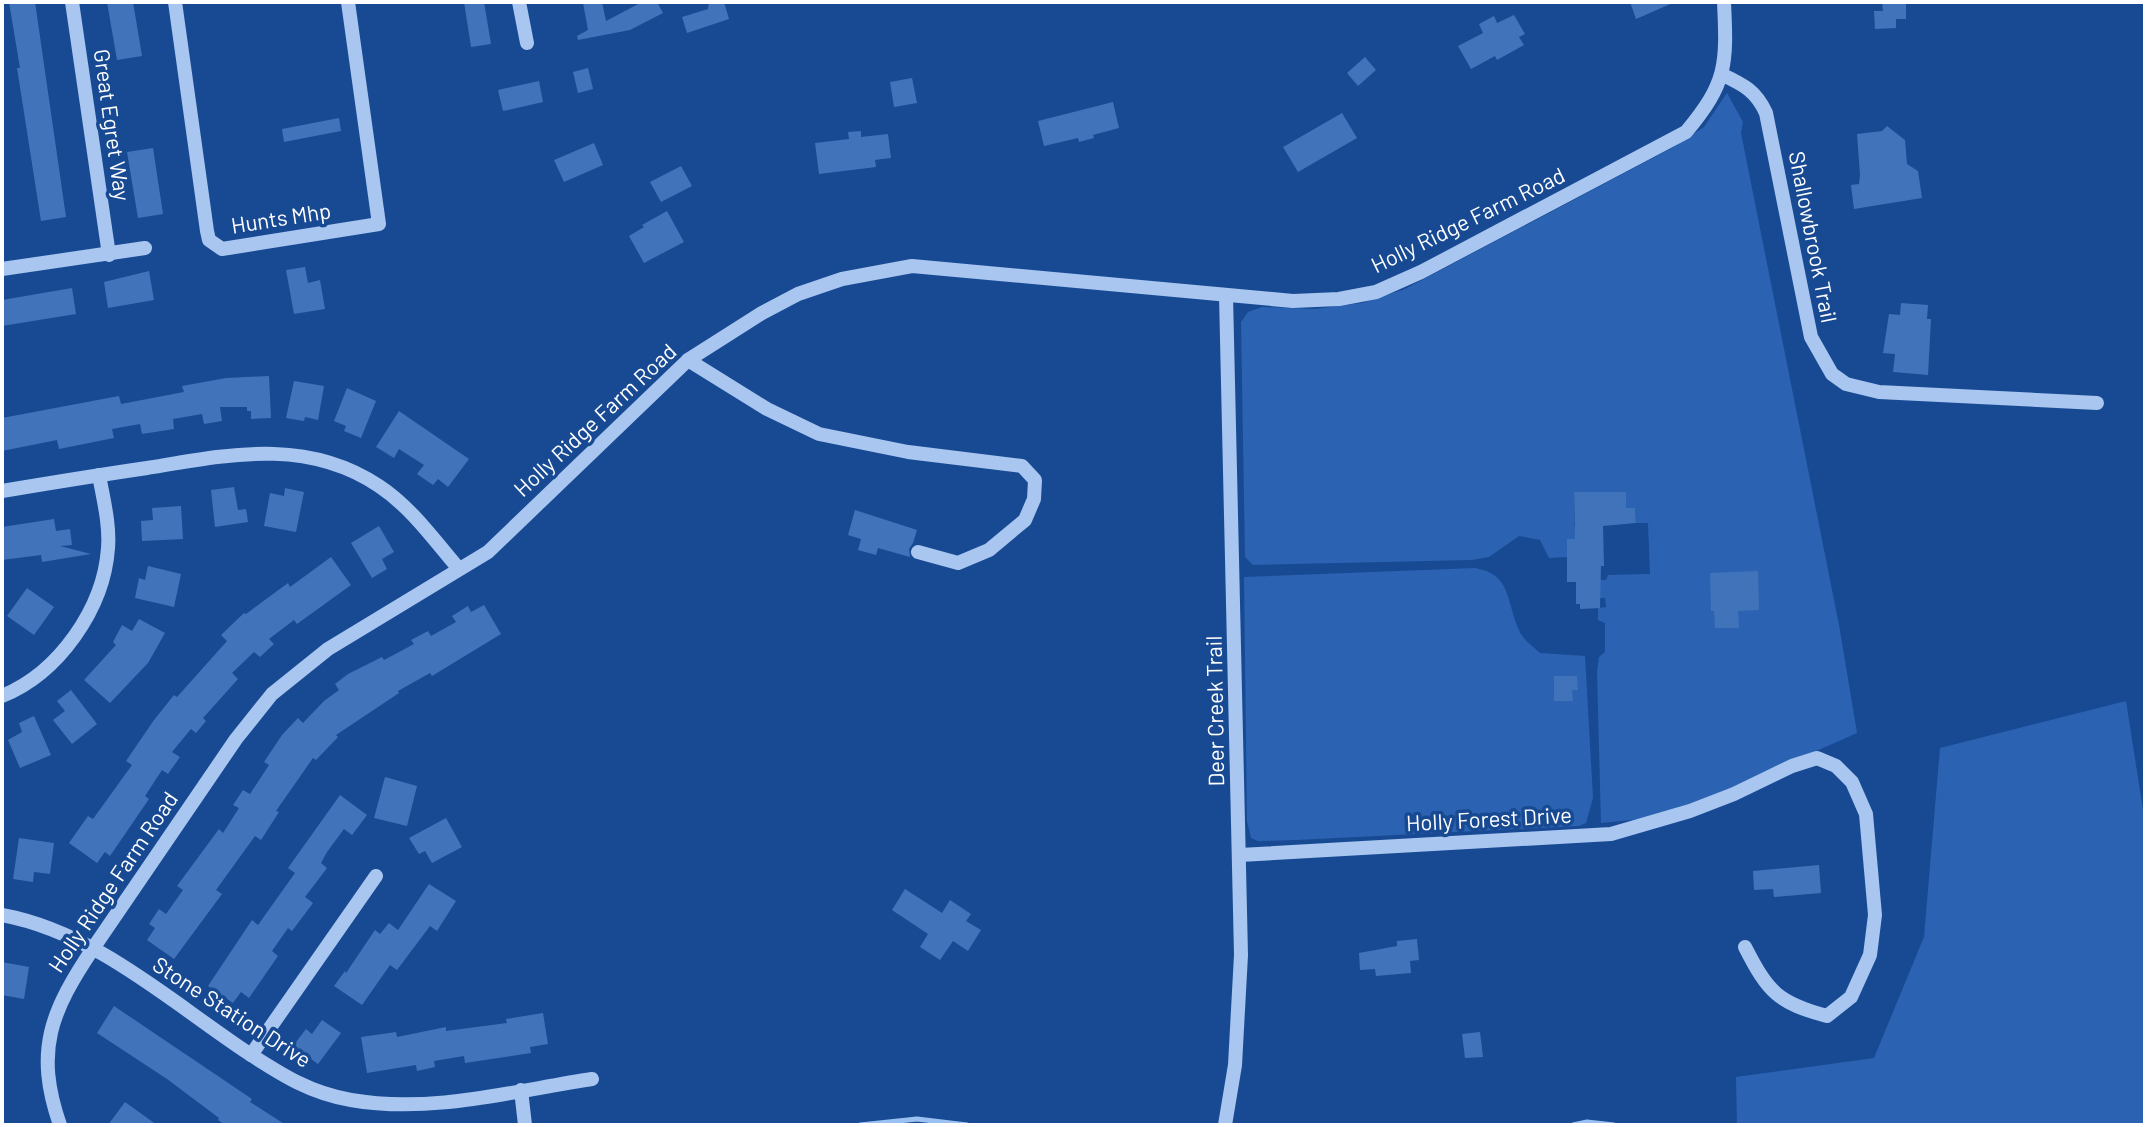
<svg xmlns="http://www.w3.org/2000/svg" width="2147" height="1127" font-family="Barlow,sans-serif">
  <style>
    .green { fill: #2b63b2 }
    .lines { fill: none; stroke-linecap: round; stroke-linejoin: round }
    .stream { stroke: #9bc1f2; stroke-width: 5 }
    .building { fill: #4173ba }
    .minor { stroke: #a8c6f0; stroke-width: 14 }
    .labels { text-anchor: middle; stroke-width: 7; stroke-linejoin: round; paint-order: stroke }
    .street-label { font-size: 22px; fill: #fff; stroke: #184a93 }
  </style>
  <rect width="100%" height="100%" fill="#184a93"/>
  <g class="green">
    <polygon points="1727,93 1743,122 1741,133 1839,625 1857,733 1728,790 1652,818 1601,823 1597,672 1599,657 1605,652 1605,623 1598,620 1598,608 1606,607 1605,598 1598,598 1598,580 1606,580 1608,575 1650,574 1648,523 1636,523 1635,508 1626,508 1600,496 1599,492 1574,492 1574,525 1579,539 1567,539 1567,557 1549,558 1540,540 1519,536 1489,557 1472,560 1253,565 1245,557 1241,322 1248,312 1262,307 1315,309 1362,303 1405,289 1672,148 1704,127"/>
    <path d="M1475,568c37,6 31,34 44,62 3,9 14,16 21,23l45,3 8,142 -7,25 -7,3 -283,14 -38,1 -7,-3 -4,-17 -3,-244z"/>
    <polygon points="2126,701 2145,823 2145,1125 1737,1125 1736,1077 1874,1058 1924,937 1940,748"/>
  </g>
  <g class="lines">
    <g class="stream">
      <polyline points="860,1125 917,1119 967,1125"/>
      <polyline points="1573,1125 1587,1122 1614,1125"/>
    </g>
  </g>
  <g class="building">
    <polygon points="9,2 35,2 66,217 41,221 17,68 20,68"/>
    <polygon points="107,2 133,2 142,56 117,60"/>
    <polygon points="464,2 484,2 491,44 471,47"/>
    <polygon points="602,2 606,21 642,2 657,2 663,13 630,30 578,40 577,36 588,30 583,3"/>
    <polygon points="709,2 724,2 729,19 687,33 682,17 708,9"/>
    <polygon points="1630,2 1675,2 1636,19"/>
    <polygon points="1882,2 1906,2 1906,19 1896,19 1896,28 1875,29 1874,11 1883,11"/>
    <polygon points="1514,15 1525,34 1519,37 1524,45 1497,60 1495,56 1471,69 1458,46 1483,33 1479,24 1494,16 1497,23"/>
    <polygon points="1365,57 1376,70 1358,86 1347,73"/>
    <polygon points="588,68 593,89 578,93 573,72"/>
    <polygon points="912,78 917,103 894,107 890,82"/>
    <polygon points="539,81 543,102 503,111 498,90"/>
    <polygon points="1113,102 1119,128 1093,135 1094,138 1079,142 1078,138 1044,146 1038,121"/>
    <polygon points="1342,113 1357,138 1298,172 1283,147"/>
    <polygon points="339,118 341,131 284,142 282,129"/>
    <polygon points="1887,126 1905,140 1907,164 1918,171 1922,198 1854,209 1851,185 1859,184 1860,175 1857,134 1882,131"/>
    <polygon points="861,131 861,137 888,134 891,158 875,160 876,167 819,174 815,143 849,139 848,132"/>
    <polygon points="594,143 603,165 564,182 554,160"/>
    <polygon points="153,148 163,214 138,218 127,152"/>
    <polygon points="681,166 692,186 661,202 650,182"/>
    <polygon points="667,211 684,242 644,263 629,236 644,227 642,225"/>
    <polygon points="305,267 308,283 320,280 325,309 294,314 286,270"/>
    <polygon points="149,271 154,300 108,308 104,282"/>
    <polygon points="72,288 76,314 2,326 2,300"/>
    <polygon points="1901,303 1928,305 1927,319 1931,319 1928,375 1893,372 1895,354 1883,353 1889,314 1900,315"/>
    <polygon points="269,376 271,418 251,419 251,411 247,411 247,407 220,407 222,421 204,424 202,414 173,419 174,429 142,434 140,424 112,429 114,438 59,449 57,440 2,451 2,418 119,396 121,404 184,392 182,386 226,378"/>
    <polygon points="294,381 324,386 318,420 305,417 304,421 286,418"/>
    <polygon points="347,388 376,401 361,438 344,431 346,426 334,421"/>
    <polygon points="399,411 469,459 448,487 438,479 433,485 417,474 424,465 399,449 394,458 376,447"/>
    <polygon points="234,487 238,510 246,509 248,522 215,527 211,490"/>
    <polygon points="285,488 304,492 296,532 264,526 270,493 284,496"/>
    <polygon points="1574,492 1626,492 1626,508 1635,508 1636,523 1603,526 1604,566 1601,566 1600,608 1580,609 1580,604 1576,604 1576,582 1567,582 1567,539 1575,539"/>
    <polygon points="181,506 183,539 142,541 141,521 153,520 152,508"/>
    <polygon points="855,510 917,530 913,543 909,549 910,557 878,548 876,555 858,550 861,539 848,535"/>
    <polygon points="54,519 56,531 70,529 72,545 60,546 91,554 42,562 41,555 2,560 2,527"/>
    <polygon points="379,526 394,552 382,559 387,569 372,578 351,543"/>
    <polygon points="331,557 351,585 297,624 294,620 269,639 274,644 260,657 254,652 232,673 238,679 203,718 206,721 196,733 191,729 172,752 180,757 168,774 162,770 145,796 149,799 110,856 105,852 97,863 69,843 88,816 93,819 132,765 126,761 154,720 174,695 177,697 227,641 221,635 244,613 246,614 288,583 290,587"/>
    <polygon points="148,566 181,574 174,607 135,598 139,578 145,580"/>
    <polygon points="1758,571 1759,610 1738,611 1739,628 1715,628 1714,611 1711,611 1710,573"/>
    <polygon points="27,588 54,607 34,635 7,616"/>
    <polygon points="484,605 501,634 432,676 430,673 398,691 399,693 336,735 338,737 316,760 313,758 276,811 279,812 261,840 255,836 216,890 222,894 174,959 147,940 155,928 149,924 159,909 166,914 183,890 177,886 219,829 223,833 239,808 233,805 243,790 250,794 269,765 264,762 282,735 298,718 303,723 324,701 339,690 335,684 348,674 382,657 384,660 414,644 411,640 428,631 431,636 456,622 452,616 468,606 471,612"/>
    <polygon points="139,619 165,633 148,663 110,703 84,680 116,645 113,642 122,625 132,631"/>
    <polygon points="1554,676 1577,676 1578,690 1572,690 1573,701 1554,701"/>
    <polygon points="71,690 97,724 72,744 53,720 65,711 57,701"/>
    <polygon points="34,716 51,755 20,768 8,740 22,732 19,723"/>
    <polygon points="385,777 417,786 407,826 374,818"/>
    <polygon points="340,795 367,815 352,835 344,829 327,852 321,863 327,868 305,897 313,903 292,931 288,928 272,951 278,956 249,998 241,992 233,1003 208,986 252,920 258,925 295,873 288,868"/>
    <polygon points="446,818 462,847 432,863 425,851 419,854 409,838"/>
    <polygon points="19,838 54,843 50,874 34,872 33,882 13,879"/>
    <polygon points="1819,865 1821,893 1774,897 1773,889 1754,890 1753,871"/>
    <polygon points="429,884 456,901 437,931 430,926 397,970 390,965 362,1005 334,986 345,971 346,973 375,930 380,934 389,923 398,930"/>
    <polygon points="905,889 942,913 950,900 971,914 966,921 981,930 968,951 953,941 940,960 920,947 928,934 892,910"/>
    <polygon points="1417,939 1419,960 1410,961 1411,973 1376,976 1375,969 1360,970 1359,953 1397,946 1397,941"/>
    <polygon points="2,962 29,967 24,999 2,995"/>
    <polygon points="114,1006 252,1099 250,1102 286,1125 225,1125 218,1120 219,1118 167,1079 97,1033"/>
    <polygon points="543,1013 548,1044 530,1047 531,1053 465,1063 464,1056 434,1061 435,1067 417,1071 416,1065 367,1073 361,1037 396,1032 397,1037 446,1027 446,1031 507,1023 506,1019"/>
    <polygon points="322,1020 341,1033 318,1064 293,1046 306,1029 312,1034"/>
    <polygon points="1480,1032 1483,1057 1465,1058 1462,1034"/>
    <polygon points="125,1102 157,1125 108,1125"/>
  </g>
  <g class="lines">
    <g class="minor">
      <polyline points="72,2 109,255"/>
      <polyline points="175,2 207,231 209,240 222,249 379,224 348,2"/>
      <polyline points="519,2 527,43"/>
      <path d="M1723,75c21,10 33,16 43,38l45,224 21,37 14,10 33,8 218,11"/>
      <polyline points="2,269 145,248"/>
      <polyline points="688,360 767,409 819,434 908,452 1022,466 1035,480 1034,499 1025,520 989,550 958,563 918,552"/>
      <path d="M2,491c48,-8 97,-16 145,-23 80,-13 159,-31 232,18 32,21 55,54 80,83"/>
      <path d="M2,696c57,-23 102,-88 106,-148 2,-24 -5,-50 -9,-73"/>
      <path d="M1240,855l371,-21 79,-23 44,-17 58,-28 25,-8 19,8 16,16 14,32 9,101 -5,40 -19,42 -24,19c-49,-13 -59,-24 -82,-69"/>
      <path d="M2,915c93,17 169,87 246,138 34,22 62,40 103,47 80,14 162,-9 241,-21"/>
      <polyline points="251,1055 376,876"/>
      <polyline points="521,1090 525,1125"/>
      <path d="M60,1125c-26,-75 -9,-114 34,-178l142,-208 36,-45 56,-45 160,-97 200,-192 74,-47 36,-19 44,-15 70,-13 381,35 46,-2 37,-7 45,-20 265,-140c41,-49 41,-67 38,-130"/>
      <polyline points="1225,1125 1235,1065 1241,955 1226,295"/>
    </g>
  </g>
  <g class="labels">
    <g class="street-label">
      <text transform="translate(112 125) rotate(82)" y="8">Great Egret Way</text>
      <text transform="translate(281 218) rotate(-9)" y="8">Hunts Mhp</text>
      <text transform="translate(1468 220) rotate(-26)" y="8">Holly Ridge Farm Road</text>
      <text transform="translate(1813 237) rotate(79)" y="8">Shallowbrook Trail</text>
      <text transform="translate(595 420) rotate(-43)" y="8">Holly Ridge Farm Road</text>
      <text transform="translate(1215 711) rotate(-91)" y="8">Deer Creek Trail</text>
      <text transform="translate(1489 819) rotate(-3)" y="8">Holly Forest Drive</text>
      <text transform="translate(113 882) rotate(-56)" y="8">Holly Ridge Farm Road</text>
      <text transform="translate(232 1012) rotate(33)" y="8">Stone Station Drive</text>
    </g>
  </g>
  <rect width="2147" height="1127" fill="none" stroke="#ffffff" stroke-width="8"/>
</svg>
